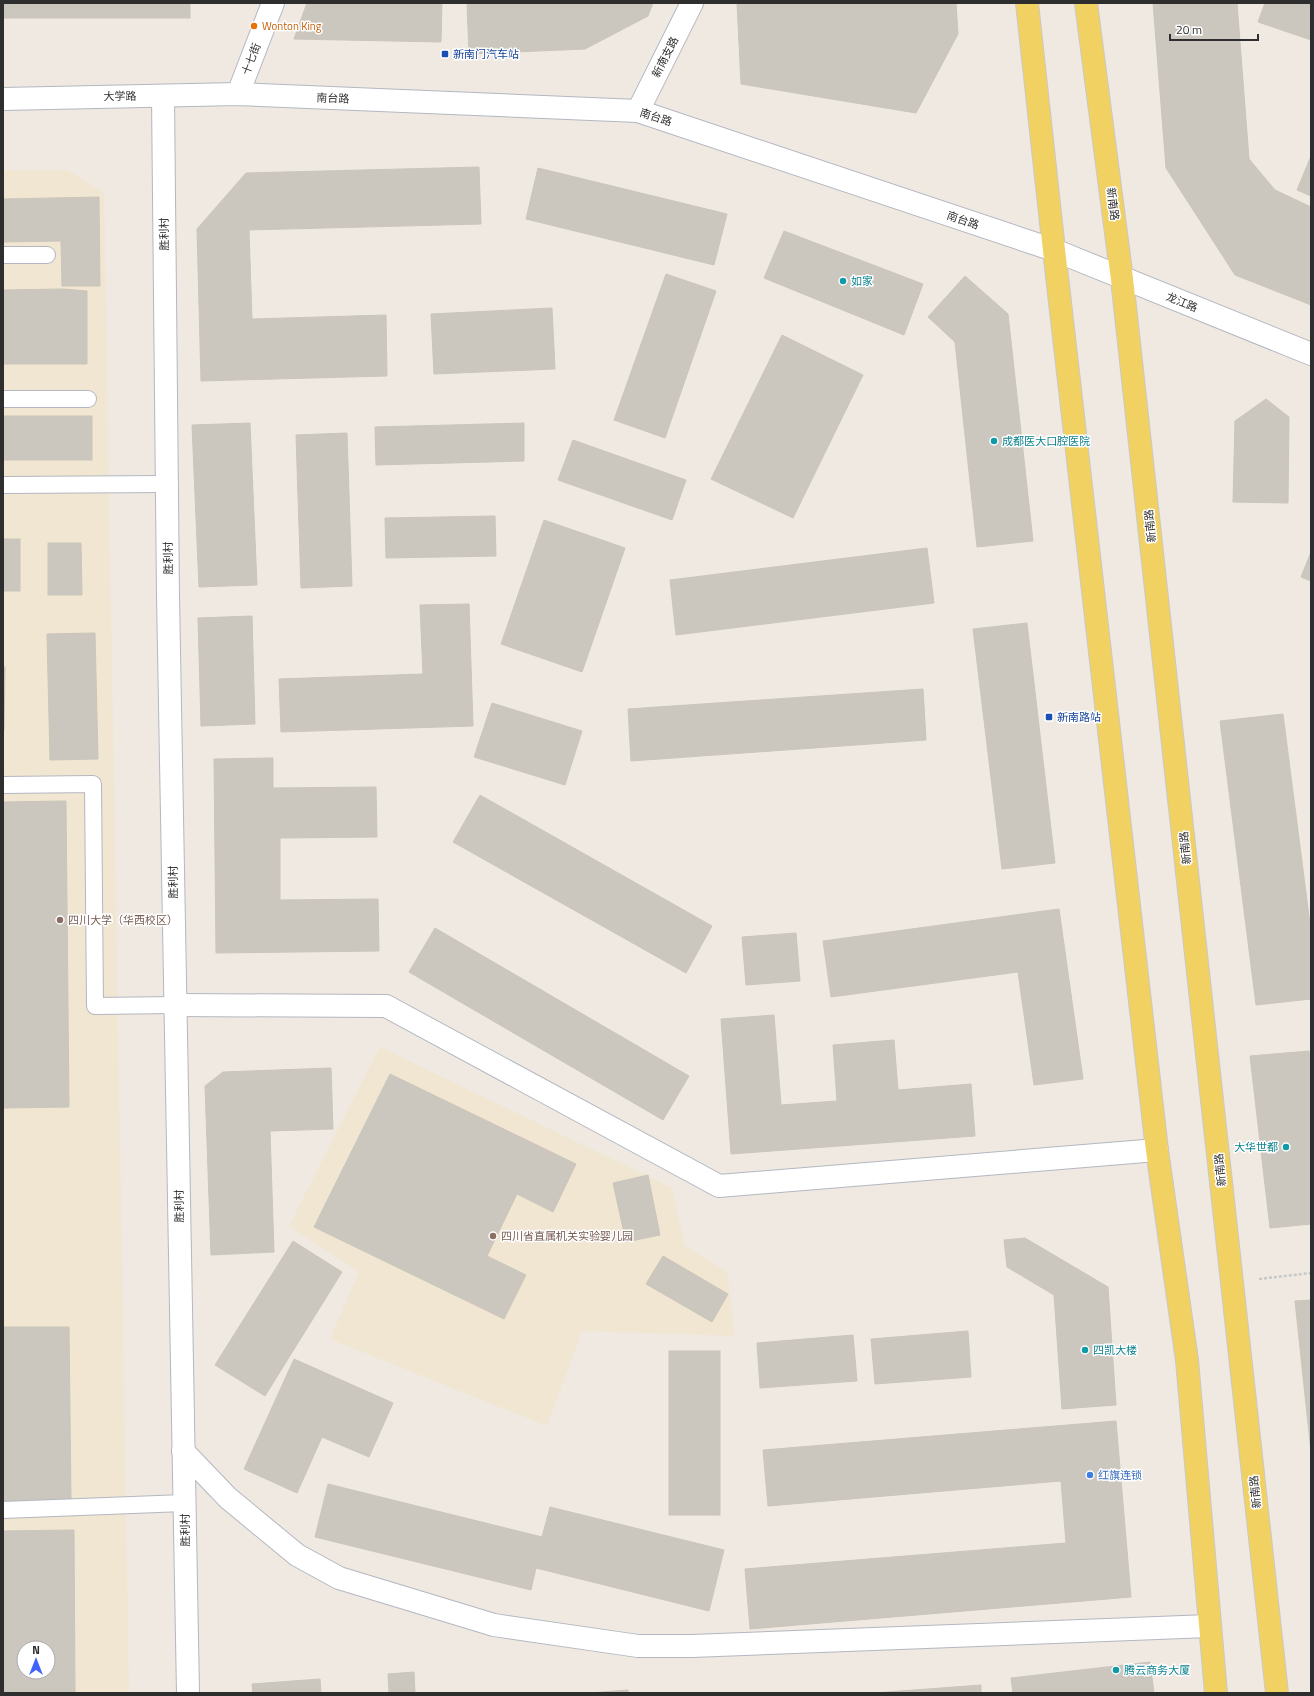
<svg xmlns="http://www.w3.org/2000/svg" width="1314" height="1696" font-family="'Titillium Web','Noto Sans SC',sans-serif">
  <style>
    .education { fill: #f0e6d1; fill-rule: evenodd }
    .building { fill: #cbc7bf; stroke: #cbc5ba; fill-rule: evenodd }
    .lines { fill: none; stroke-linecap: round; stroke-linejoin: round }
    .service-casing { stroke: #b4b7c1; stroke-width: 18 }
    .minor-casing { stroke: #b4b7c1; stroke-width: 24 }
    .tertiary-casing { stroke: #b4b7c1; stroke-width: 24 }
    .primary-casing { stroke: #c9c9c9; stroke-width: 24 }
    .path { stroke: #c9c9c9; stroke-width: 2.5; stroke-dasharray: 3 2; stroke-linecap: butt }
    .service { stroke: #fff; stroke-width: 16 }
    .minor { stroke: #fff; stroke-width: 22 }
    .tertiary { stroke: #fff; stroke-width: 22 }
    .primary { stroke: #f2d163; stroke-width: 22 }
    .food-dot { fill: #e8710a; stroke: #fff; stroke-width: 1.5 }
    .transit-dot { fill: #1a4fb4; stroke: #fff; stroke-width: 1.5 }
    .culture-dot { fill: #0f9aa8; stroke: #fff; stroke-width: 1.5 }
    .education-dot { fill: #8d6e63; stroke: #fff; stroke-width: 1.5 }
    .shop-dot { fill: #3f7fe0; stroke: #fff; stroke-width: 1.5 }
    .labels { text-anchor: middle; stroke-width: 3; stroke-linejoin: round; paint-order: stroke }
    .food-label { font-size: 11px; fill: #c56008; stroke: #fff; text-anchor: start }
    .transit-label { font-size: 11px; fill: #164399; stroke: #fff; text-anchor: start }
    .street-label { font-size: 11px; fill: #2e2e2e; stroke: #fff }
    .culture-label { font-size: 11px; fill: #0d838f; stroke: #fff; text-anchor: start }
    .education-label { font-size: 11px; fill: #785e54; stroke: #fff; text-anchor: start }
    .shop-label { font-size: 11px; fill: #366cbe; stroke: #fff; text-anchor: start }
  </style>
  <rect width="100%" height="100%" fill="#efe9e1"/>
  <g class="education">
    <path d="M3,170h64l37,23 25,1500h-126zM24,1648h24v24h-24z"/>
    <polygon points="380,1047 672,1188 685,1246 727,1272 735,1336 582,1331 547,1426 330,1339 359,1272 289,1226"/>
  </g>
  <g class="building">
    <rect x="3" y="3" width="187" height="15"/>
    <polygon points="307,3 442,3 441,42 294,39"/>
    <polygon points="467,3 653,3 648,16 585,49 469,54"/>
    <polygon points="737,3 956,3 958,34 916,113 741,84"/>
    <polygon points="1153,3 1237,3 1249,159 1275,190 1311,207 1311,305 1235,275 1166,168"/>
    <polygon points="1265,3 1311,3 1311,40 1258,22"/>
    <polygon points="1311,156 1311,196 1297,190"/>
    <polygon points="479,167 481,224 249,230 252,319 386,315 387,376 201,381 197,229 246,173"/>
    <polygon points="538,168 727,214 714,265 526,219"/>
    <polygon points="99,197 100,286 62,286 61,241 3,242 3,199"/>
    <polygon points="784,231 923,284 904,335 764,278"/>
    <polygon points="666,274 716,291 665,438 614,420"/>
    <polygon points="965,276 1008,314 1033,541 977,547 955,342 928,317"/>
    <polygon points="63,289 87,291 87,364 3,364 3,290"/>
    <polygon points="552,308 555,369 434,374 431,314"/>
    <polygon points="782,335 863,375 793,518 711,479"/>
    <polygon points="1266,399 1289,417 1288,503 1233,502 1235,421"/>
    <rect x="3" y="416" width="89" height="44"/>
    <polygon points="250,423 257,585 199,587 192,425"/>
    <polygon points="524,423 524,461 376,465 375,427"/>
    <polygon points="347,433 352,586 301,588 296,435"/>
    <polygon points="573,440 686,480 672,520 558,480"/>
    <polygon points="495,516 496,556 386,558 385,518"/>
    <polygon points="544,520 625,548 582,672 501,644"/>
    <rect x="3" y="539" width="17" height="52"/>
    <polygon points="48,543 81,543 82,595 48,595"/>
    <polygon points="927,548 934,603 676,635 670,580"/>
    <polygon points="1311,552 1311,581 1301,577"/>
    <polygon points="469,604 473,726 281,732 279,679 423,674 420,605"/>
    <polygon points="252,616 255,724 201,726 198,618"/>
    <polygon points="1027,623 1055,863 1002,869 973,629"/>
    <polygon points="95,633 98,759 50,760 47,634"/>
    <polygon points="3,667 5,667 4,731 3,731"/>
    <polygon points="923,689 926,740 631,761 628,709"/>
    <polygon points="492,703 582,731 565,785 474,757"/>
    <polygon points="1283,714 1311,932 1311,999 1256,1005 1220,721"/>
    <polygon points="273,758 273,788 376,787 377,837 280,838 280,900 378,899 379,951 216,953 214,759"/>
    <polygon points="480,795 712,926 686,973 453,842"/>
    <polygon points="66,801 69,1107 3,1108 3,802"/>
    <polygon points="1059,909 1083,1079 1034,1085 1018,972 831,997 823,941"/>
    <polygon points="435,928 689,1076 663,1120 409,972"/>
    <polygon points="796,933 800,981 746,985 742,937"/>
    <polygon points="774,1015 781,1105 837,1101 833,1045 894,1040 898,1090 971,1084 975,1136 731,1154 721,1019"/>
    <polygon points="1309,1051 1311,1070 1311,1224 1270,1228 1250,1056"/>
    <polygon points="331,1068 333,1129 270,1131 274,1252 211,1255 205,1086 223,1072"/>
    <polygon points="390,1074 576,1164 553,1212 517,1194 487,1256 526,1275 504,1319 314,1227"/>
    <polygon points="648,1175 660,1235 626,1242 613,1183"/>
    <polygon points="1025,1238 1108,1287 1116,1405 1062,1409 1054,1295 1007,1267 1004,1240"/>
    <polygon points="293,1241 342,1272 265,1396 215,1365"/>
    <polygon points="663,1256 728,1294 712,1322 646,1284"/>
    <polygon points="1311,1300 1311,1452 1295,1301"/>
    <polygon points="3,1327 69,1327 71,1500 4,1501"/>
    <polygon points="968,1331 971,1377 875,1384 871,1339"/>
    <polygon points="853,1335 857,1381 760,1388 757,1343"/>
    <rect x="669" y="1351" width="51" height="164"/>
    <polygon points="294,1359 393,1403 369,1457 322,1437 297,1493 244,1469"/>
    <polygon points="1116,1421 1131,1597 750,1629 745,1569 1066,1543 1061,1481 768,1506 763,1450"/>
    <polygon points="328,1484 542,1537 550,1507 724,1550 709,1611 536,1568 531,1590 315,1537"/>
    <path d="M74,1530l1,163h-72v-162zM24,1648h24v24h-24z"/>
    <polygon points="1150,1662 1154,1693 1013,1693 1011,1678"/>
    <polygon points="414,1672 415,1693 389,1693 388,1674"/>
    <polygon points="320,1679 321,1693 253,1693 252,1684"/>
    <polygon points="981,1685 981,1693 873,1693"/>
    <polygon points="628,1690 628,1693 589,1693"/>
  </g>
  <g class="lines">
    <g class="service-casing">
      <g id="service">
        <polyline points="3,255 47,255"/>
        <polyline points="3,399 88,399"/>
        <polyline points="3,485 167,484"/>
        <polyline points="3,785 93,784 95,1006 175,1005"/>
        <polyline points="3,1510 184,1503"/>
      </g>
    </g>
    <g class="minor-casing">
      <g id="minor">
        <polyline points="238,94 273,3"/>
        <polyline points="638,111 692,3"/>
        <polyline points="175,1005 386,1006 719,1186 1157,1150"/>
        <polyline points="183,1451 228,1498 297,1555 339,1578 494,1625 638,1646 692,1646 1209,1626"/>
      </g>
    </g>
    <g class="tertiary-casing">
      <g id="tertiary">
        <polyline points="163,96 168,596 188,1693"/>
        <polyline points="3,99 238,94 638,111 1054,250 1311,354"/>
      </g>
    </g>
    <g class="primary-casing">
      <g id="primary">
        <polyline points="1027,3 1054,250 1157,1150 1187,1360 1216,1693"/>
        <polyline points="1086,3 1122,279 1277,1693"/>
      </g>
    </g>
    <polyline class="path" points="1259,1279 1311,1273"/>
    <use href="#service" class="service"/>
    <use href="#minor" class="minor"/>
    <use href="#tertiary" class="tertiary"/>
    <use href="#primary" class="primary"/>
  </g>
  <circle class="food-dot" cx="254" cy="26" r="4"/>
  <g class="transit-dot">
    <rect x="441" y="50" width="8" height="8" rx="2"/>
    <rect x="1045" y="713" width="8" height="8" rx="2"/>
  </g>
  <g class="culture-dot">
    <circle cx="843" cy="281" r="4"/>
    <circle cx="994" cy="441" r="4"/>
    <circle cx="1286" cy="1147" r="4"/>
    <circle cx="1085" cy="1350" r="4"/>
    <circle cx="1116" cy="1670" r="4"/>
  </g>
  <g class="education-dot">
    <circle cx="60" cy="920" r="4"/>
    <circle cx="493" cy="1236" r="4"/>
  </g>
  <circle class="shop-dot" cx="1090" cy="1475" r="4"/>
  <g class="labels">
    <g class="food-label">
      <text x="262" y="30">Wonton King</text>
    </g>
    <g class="transit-label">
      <text x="453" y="58">新南门汽车站</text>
      <text x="1057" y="721">新南路站</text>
    </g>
    <g class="street-label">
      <text transform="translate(665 57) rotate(-63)" y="4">新南支路</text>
      <text transform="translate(251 59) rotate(-69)" y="4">十七街</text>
      <text transform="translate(120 96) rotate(-1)" y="4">大学路</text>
      <text transform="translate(333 98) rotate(2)" y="4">南台路</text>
      <text transform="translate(656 117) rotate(18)" y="4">南台路</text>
      <text transform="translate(1113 204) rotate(83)" y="4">新南路</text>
      <text transform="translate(963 220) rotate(19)" y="4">南台路</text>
      <text transform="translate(164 234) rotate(-91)" y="4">胜利村</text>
      <text transform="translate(1182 302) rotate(22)" y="4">龙江路</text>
      <text transform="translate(1150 526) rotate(-96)" y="4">新南路</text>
      <text transform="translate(168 558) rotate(-91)" y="4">胜利村</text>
      <text transform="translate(1185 848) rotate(-96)" y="4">新南路</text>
      <text transform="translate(173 882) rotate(-91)" y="4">胜利村</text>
      <text transform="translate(1220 1170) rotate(-96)" y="4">新南路</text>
      <text transform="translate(179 1206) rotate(-91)" y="4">胜利村</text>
      <text transform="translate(1255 1492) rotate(-96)" y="4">新南路</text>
      <text transform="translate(185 1530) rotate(-91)" y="4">胜利村</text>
    </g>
    <g class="culture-label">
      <text x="851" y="285">如家</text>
      <text x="1002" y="445">成都医大口腔医院</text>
      <text x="1278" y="1151" text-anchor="end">大华世都</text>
      <text x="1093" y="1354">四凯大楼</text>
      <text x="1124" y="1674">腾云商务大厦</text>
    </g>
    <g class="education-label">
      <text x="68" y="924">四川大学（华西校区）</text>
      <text x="501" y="1240">四川省直属机关实验婴儿园</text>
    </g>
    <g class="shop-label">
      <text x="1098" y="1479">红旗连锁</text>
    </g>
  </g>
  <rect width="1314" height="1696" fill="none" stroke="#2e2e2e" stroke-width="8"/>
  <g transform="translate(36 1660)"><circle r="19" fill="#ffffff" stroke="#ababab"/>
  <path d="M0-3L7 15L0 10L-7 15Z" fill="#4264fb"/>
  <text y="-6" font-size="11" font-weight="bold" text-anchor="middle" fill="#2e2e2e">N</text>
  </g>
  <path d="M1170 34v6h88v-6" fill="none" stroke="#2e2e2e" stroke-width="2"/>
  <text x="1176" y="34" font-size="12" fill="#2e2e2e" stroke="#ffffff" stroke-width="3" paint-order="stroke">20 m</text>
</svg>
